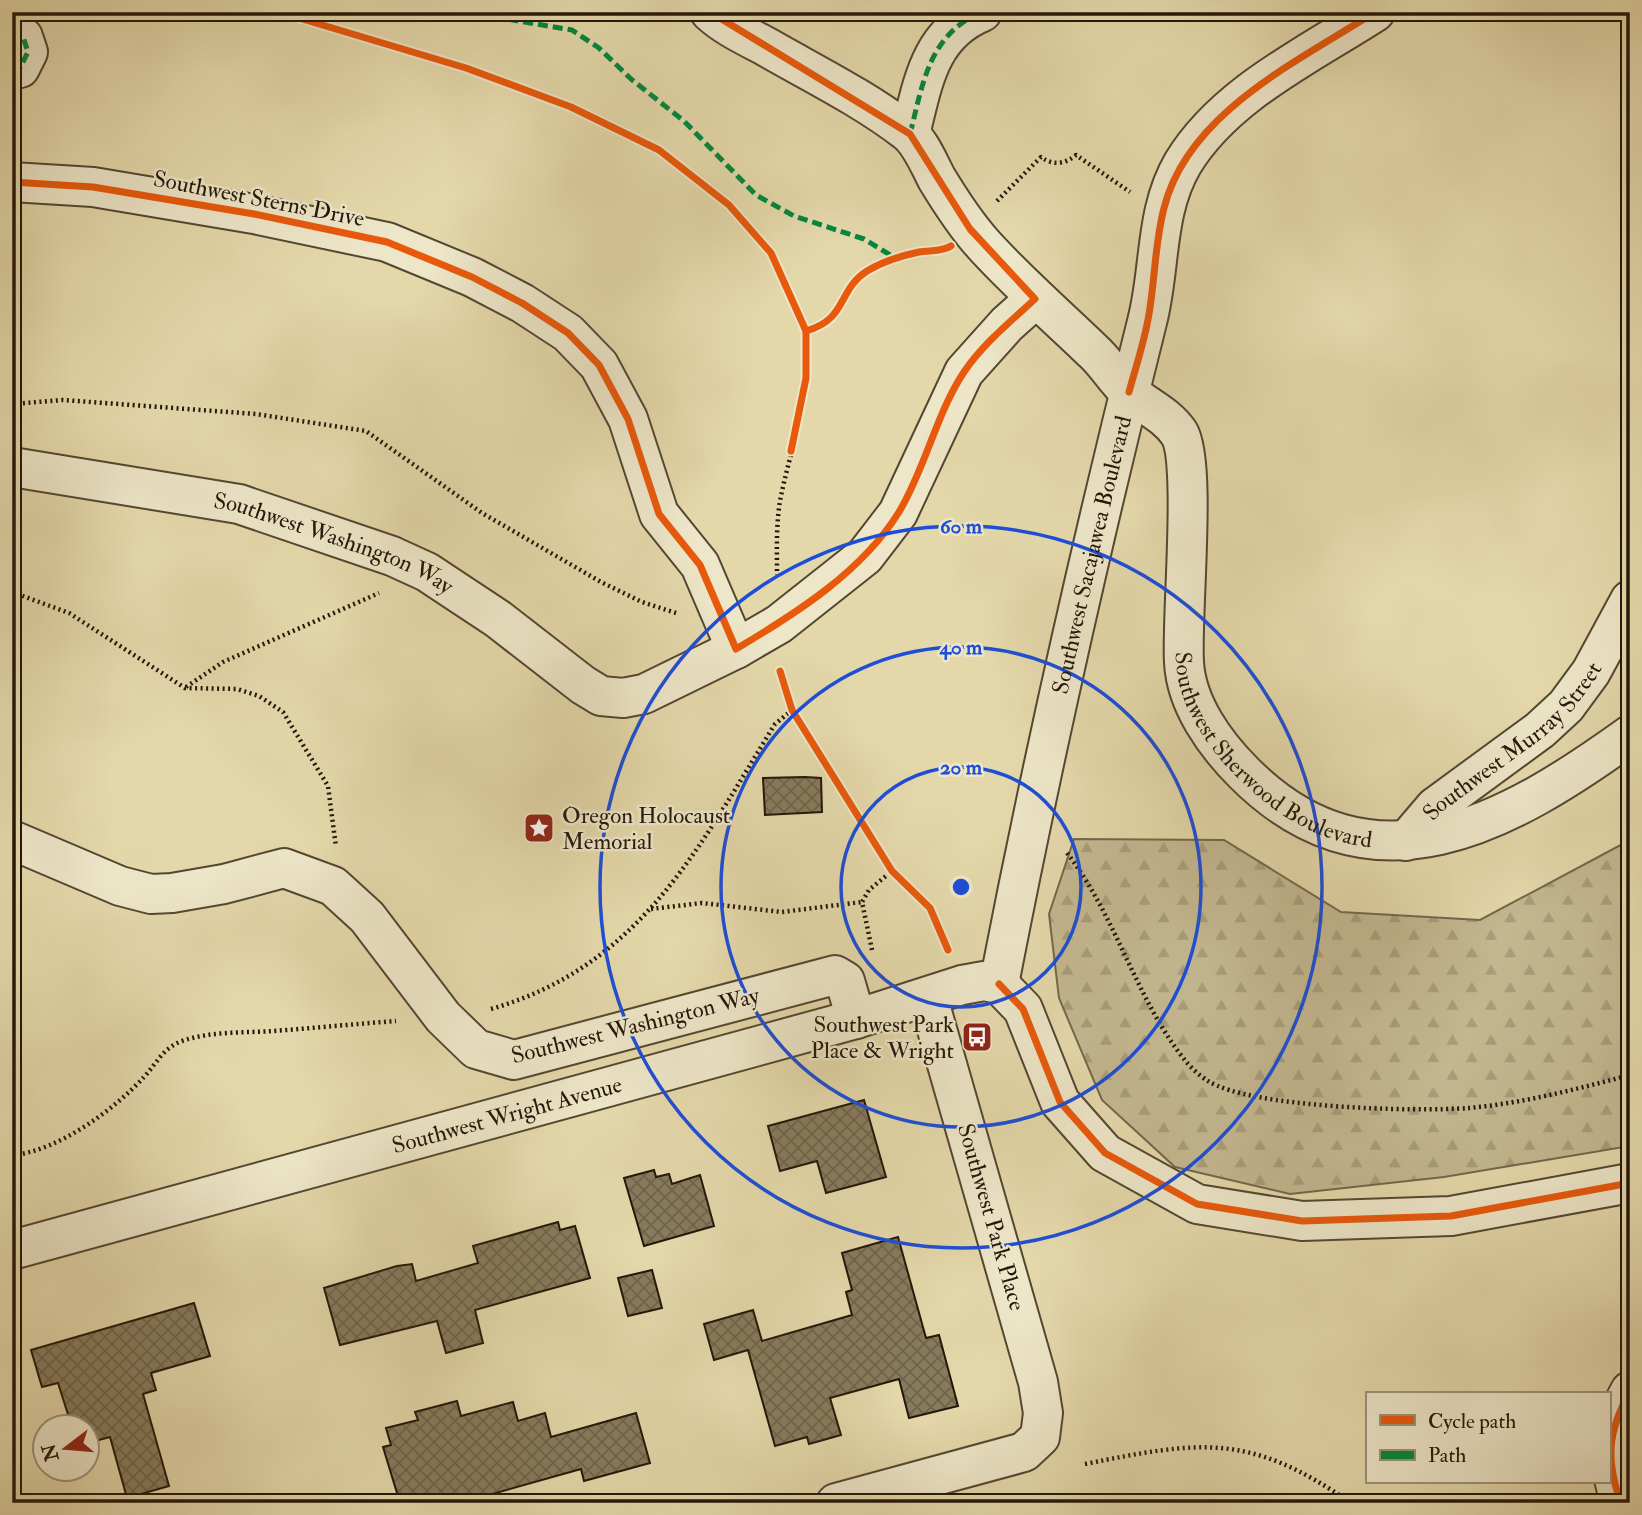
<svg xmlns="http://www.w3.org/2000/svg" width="1642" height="1515" font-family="'IM FELL Double Pica',serif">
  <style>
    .forest { fill: url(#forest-firs); stroke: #73674c; stroke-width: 2 }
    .building { fill: url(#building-cross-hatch); stroke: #23170a; stroke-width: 2 }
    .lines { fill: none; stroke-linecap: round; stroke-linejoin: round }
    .minor-casing { stroke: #534732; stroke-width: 42 }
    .path { stroke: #23170a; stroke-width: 4.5; stroke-dasharray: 2 3.5; stroke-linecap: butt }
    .minor { stroke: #ede6c8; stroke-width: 38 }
    .quiet { stroke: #00873e; stroke-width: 5; stroke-dasharray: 10 5; stroke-linecap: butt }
    .cycleway-casing { stroke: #ede6c8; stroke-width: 11 }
    .cycleway { stroke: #e8590c; stroke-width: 7 }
    .ring { fill: none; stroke: #1d4ed8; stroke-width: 3.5 }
    .labels { text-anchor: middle; stroke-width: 5; stroke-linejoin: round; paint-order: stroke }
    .street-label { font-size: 23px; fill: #23170a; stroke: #ede6c8 }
    .poi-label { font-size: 23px; fill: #23170a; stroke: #ede6c8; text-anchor: start }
    .centre { fill: #1d4ed8; stroke: #ede6c8; stroke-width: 3.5 }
    .ring-label { font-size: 21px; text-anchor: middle; font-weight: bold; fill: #1d4ed8; stroke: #ede6c8; stroke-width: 5; stroke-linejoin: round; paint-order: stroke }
  </style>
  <defs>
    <pattern id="forest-firs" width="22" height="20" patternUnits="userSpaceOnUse" patternTransform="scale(1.75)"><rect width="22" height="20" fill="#c3b78f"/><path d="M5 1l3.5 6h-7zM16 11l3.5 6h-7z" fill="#a79d7a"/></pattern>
    <pattern id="building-cross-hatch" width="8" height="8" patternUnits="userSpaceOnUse" patternTransform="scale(1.75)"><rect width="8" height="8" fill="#877b5d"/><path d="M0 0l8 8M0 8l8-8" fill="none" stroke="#6e644b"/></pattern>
  </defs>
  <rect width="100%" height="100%" fill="#e4d8aa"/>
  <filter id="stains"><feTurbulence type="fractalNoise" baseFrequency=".00286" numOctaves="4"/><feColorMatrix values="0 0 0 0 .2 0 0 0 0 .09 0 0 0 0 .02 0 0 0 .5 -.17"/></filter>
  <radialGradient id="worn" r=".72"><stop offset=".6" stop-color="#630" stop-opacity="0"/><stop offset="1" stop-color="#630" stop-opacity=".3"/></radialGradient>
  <polygon class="forest" points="1074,839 1224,840 1341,912 1480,920 1630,840 1630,1146 1444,1177 1290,1194 1175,1167 1102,1100 1059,998 1049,914"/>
  <g class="building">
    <polygon points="805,777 821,778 822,812 765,815 763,778"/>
    <polygon points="864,1100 886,1177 826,1193 817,1161 780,1171 768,1126"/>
    <polygon points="654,1170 656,1177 669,1174 672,1184 700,1175 714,1226 644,1246 624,1178"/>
    <polygon points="558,1222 560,1230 575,1226 590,1278 475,1310 483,1343 446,1353 437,1321 340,1345 324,1288 397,1266 412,1264 416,1281 478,1263 473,1246"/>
    <polygon points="898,1237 926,1338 939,1335 958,1406 909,1418 899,1379 830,1398 841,1435 809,1444 807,1437 775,1446 748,1350 714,1360 704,1324 753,1310 762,1341 852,1315 846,1292 852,1290 842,1253"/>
    <polygon points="652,1270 662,1308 628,1316 618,1278"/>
    <polygon points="194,1303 210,1356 151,1373 156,1390 143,1394 169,1486 127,1498 110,1437 88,1443 88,1427 72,1427 58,1383 42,1387 31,1350"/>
    <polygon points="457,1401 461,1416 513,1402 518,1421 545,1413 551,1437 636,1413 650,1463 584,1481 581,1469 478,1498 480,1503 400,1503 383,1447 391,1445 386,1428 418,1420 415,1412"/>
  </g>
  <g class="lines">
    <g class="minor-casing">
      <g id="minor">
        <path id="s1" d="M710,12c15,14 36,24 55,34 47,27 98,52 141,85 14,10 23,33 31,48 14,23 28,45 46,65 35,39 75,73 113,110 12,12 21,27 33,38 16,14 37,22 50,41 18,29 2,185 5,229 2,42 31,82 60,111 129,129 265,49 386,-38"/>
        <polyline points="12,31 23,37 28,52 20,68 12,70"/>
        <path d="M910,134c13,-51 19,-100 72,-122"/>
        <polyline points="12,182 93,187 254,214 387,242 472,277 522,303 568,333 599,365 628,419 659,514 700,565 736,649"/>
        <path id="s2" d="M12,467l227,37 153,52 35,16 71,47 85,66 18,11 22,2 21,-4 92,-45 43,-25 86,-68 33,-43 66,-141 43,-48 28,-25"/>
        <polyline points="12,840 120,886 151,894 172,893 224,884 284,868 333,886 367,917 443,1017 476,1049 514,1060 835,975 845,981 856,1019"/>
        <path id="s3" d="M1406,841l29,-34 105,-77 26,-24 25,-34 39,-72"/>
        <path id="s4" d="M999,984c43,-222 93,-443 148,-662 14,-53 7,-110 36,-159 42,-69 127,-109 192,-151"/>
        <polyline points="999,984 1023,1009 1060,1102 1105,1153 1197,1204 1302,1221 1451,1216 1630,1183"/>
        <path id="s5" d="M12,1250l844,-231 106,-34 22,-4 15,3"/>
        <polyline points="836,1503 1024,1452 1040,1437 1043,1413 1038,1382 928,998"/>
        <path d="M1621,1503c-16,-44 -13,-72 9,-112"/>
      </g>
    </g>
    <g class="path">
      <path d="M279,12c160,48 390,97 492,240 6,9 11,22 16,33 7,15 17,32 20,49 8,54 -17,114 -27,167 -4,24 -3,49 -3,74"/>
      <path d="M997,201l44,-44c12,9 24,7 35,-2l54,37"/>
      <path d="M806,331c41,-12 31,-35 57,-57 20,-17 49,-22 74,-24"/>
      <polyline points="12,404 63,400 256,414 366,431 482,513 601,582 642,602 676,613"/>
      <polyline points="12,592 69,613 185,688 237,689 259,696 283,712 328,786 336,847"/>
      <polyline points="780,671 792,710 892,871 930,908 948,950"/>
      <polyline points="186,687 223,662 379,593"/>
      <path d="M1067,853c49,63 68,144 117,206 6,8 16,17 24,22 43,27 207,31 261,27 55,-5 108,-19 161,-33"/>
      <polyline points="651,909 702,903 782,912 862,902"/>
      <polyline points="872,950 862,902 869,890 892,871"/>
      <path d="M491,1009c150,-43 208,-162 284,-285l17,-14"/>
      <path d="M12,1155c45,-3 103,-46 132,-78 13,-14 19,-29 38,-36 29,-10 61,-8 91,-10 41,-3 82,-7 123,-10"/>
      <path d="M1085,1464c115,-23 164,-32 266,39"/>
    </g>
    <use href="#minor" class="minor"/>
    <g class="quiet">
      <polyline points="464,12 572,30 599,48 631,79 684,121 756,195 794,216 864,239 895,258"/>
      <polyline points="12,31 23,37 28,52 20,68 12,70"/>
      <path d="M910,134c13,-51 19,-100 72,-122"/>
    </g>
    <g class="cycleway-casing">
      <g id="cycleway">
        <polyline points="279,12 466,68 571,107 659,150 729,205 771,253 806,331 806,378 791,451"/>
        <path d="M12,182l81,5 161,27 133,28 85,35 50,26 46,30 31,32 29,54 31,95 41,51 36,84c59,-35 126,-77 163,-137 26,-43 38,-100 65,-140 18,-27 47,-51 71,-73l-65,-70 -60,-95 -200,-122"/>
        <path d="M806,331c42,-12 31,-41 61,-60 16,-10 33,-15 52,-19 10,-2 23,0 32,-6"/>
        <path d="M1129,392c7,-26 16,-52 20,-78 6,-35 6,-72 15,-106 24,-96 135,-147 211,-196"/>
        <polyline points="780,671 792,710 892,871 930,908 948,950"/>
        <polyline points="999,984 1023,1009 1060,1102 1105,1153 1197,1204 1302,1221 1451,1216 1630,1183"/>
        <path d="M1621,1503c-16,-44 -13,-72 9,-112"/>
      </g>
    </g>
    <use href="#cycleway" class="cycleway"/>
  </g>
  <g class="ring">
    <circle cx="961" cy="887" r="120"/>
    <circle cx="961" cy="887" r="240"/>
    <circle cx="961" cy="887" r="361"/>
  </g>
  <defs>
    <g id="sight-square" transform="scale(1.575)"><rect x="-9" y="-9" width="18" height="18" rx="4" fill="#8f2418" stroke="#ede6c8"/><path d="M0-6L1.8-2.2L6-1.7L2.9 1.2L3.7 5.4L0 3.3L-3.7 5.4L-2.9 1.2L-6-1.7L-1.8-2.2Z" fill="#fff"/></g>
    <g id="bus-square" transform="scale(1.575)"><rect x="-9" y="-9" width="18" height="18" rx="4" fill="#8f2418" stroke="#ede6c8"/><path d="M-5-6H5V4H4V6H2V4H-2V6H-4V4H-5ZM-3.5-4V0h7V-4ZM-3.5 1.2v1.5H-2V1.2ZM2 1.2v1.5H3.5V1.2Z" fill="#fff"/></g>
  </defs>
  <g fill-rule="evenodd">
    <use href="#sight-square" x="539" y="828"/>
    <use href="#bus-square" x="977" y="1037"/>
  </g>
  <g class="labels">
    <g class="street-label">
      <text transform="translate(259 198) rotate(11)" y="8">Southwest Sterns Drive</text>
      <text dy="8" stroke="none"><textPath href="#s2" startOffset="332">Southwest Washington Way</textPath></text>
      <text dy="8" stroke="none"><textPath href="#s4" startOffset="439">Southwest Sacajawea Boulevard</textPath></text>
      <text dy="8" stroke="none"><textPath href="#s1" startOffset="1003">Southwest Sherwood Boulevard</textPath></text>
      <text dy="8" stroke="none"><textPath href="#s3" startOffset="147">Southwest Murray Street</textPath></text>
      <text transform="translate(635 1025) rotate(-14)" y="8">Southwest Washington Way</text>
      <text dy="8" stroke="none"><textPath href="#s5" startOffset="513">Southwest Wright Avenue</textPath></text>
      <text transform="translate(992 1217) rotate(74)" y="8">Southwest Park Place</text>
    </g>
    <g class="poi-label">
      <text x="562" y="823">Oregon Holocaust<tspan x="562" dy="26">Memorial</tspan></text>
      <text x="954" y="1032" text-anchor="end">Southwest Park<tspan x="954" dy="26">Place &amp; Wright</tspan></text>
    </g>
  </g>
  <circle cx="961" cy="887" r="10" class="centre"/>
  <g class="ring-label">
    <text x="961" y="533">60 m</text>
    <text x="961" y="654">40 m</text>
    <text x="961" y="774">20 m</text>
  </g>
  <rect width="1642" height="1515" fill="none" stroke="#e4d8aa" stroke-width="42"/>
  <rect x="14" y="14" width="1614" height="1487" fill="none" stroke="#23170a" stroke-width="3.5"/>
  <rect x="21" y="21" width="1600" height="1473" fill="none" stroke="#23170a" stroke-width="2"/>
  <rect x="1366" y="1392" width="245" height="91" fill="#ede6c8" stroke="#9c937c" stroke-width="2"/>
  <rect x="1380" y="1415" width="35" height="10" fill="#e8590c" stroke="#9c937c" stroke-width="2"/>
  <text x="1428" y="1428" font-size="21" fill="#23170a">Cycle path</text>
  <rect x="1380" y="1450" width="35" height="10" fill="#00873e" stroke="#9c937c" stroke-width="2"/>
  <text x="1428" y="1462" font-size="21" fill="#23170a">Path</text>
  <g transform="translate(66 1448) rotate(254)"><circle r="33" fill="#ede6c8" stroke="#9c937c" stroke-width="2"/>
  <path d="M0-5L12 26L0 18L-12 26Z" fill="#8f2418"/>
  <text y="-10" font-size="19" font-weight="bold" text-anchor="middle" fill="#23170a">N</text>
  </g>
  <rect width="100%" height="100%" filter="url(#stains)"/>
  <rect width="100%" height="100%" fill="url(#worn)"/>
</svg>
